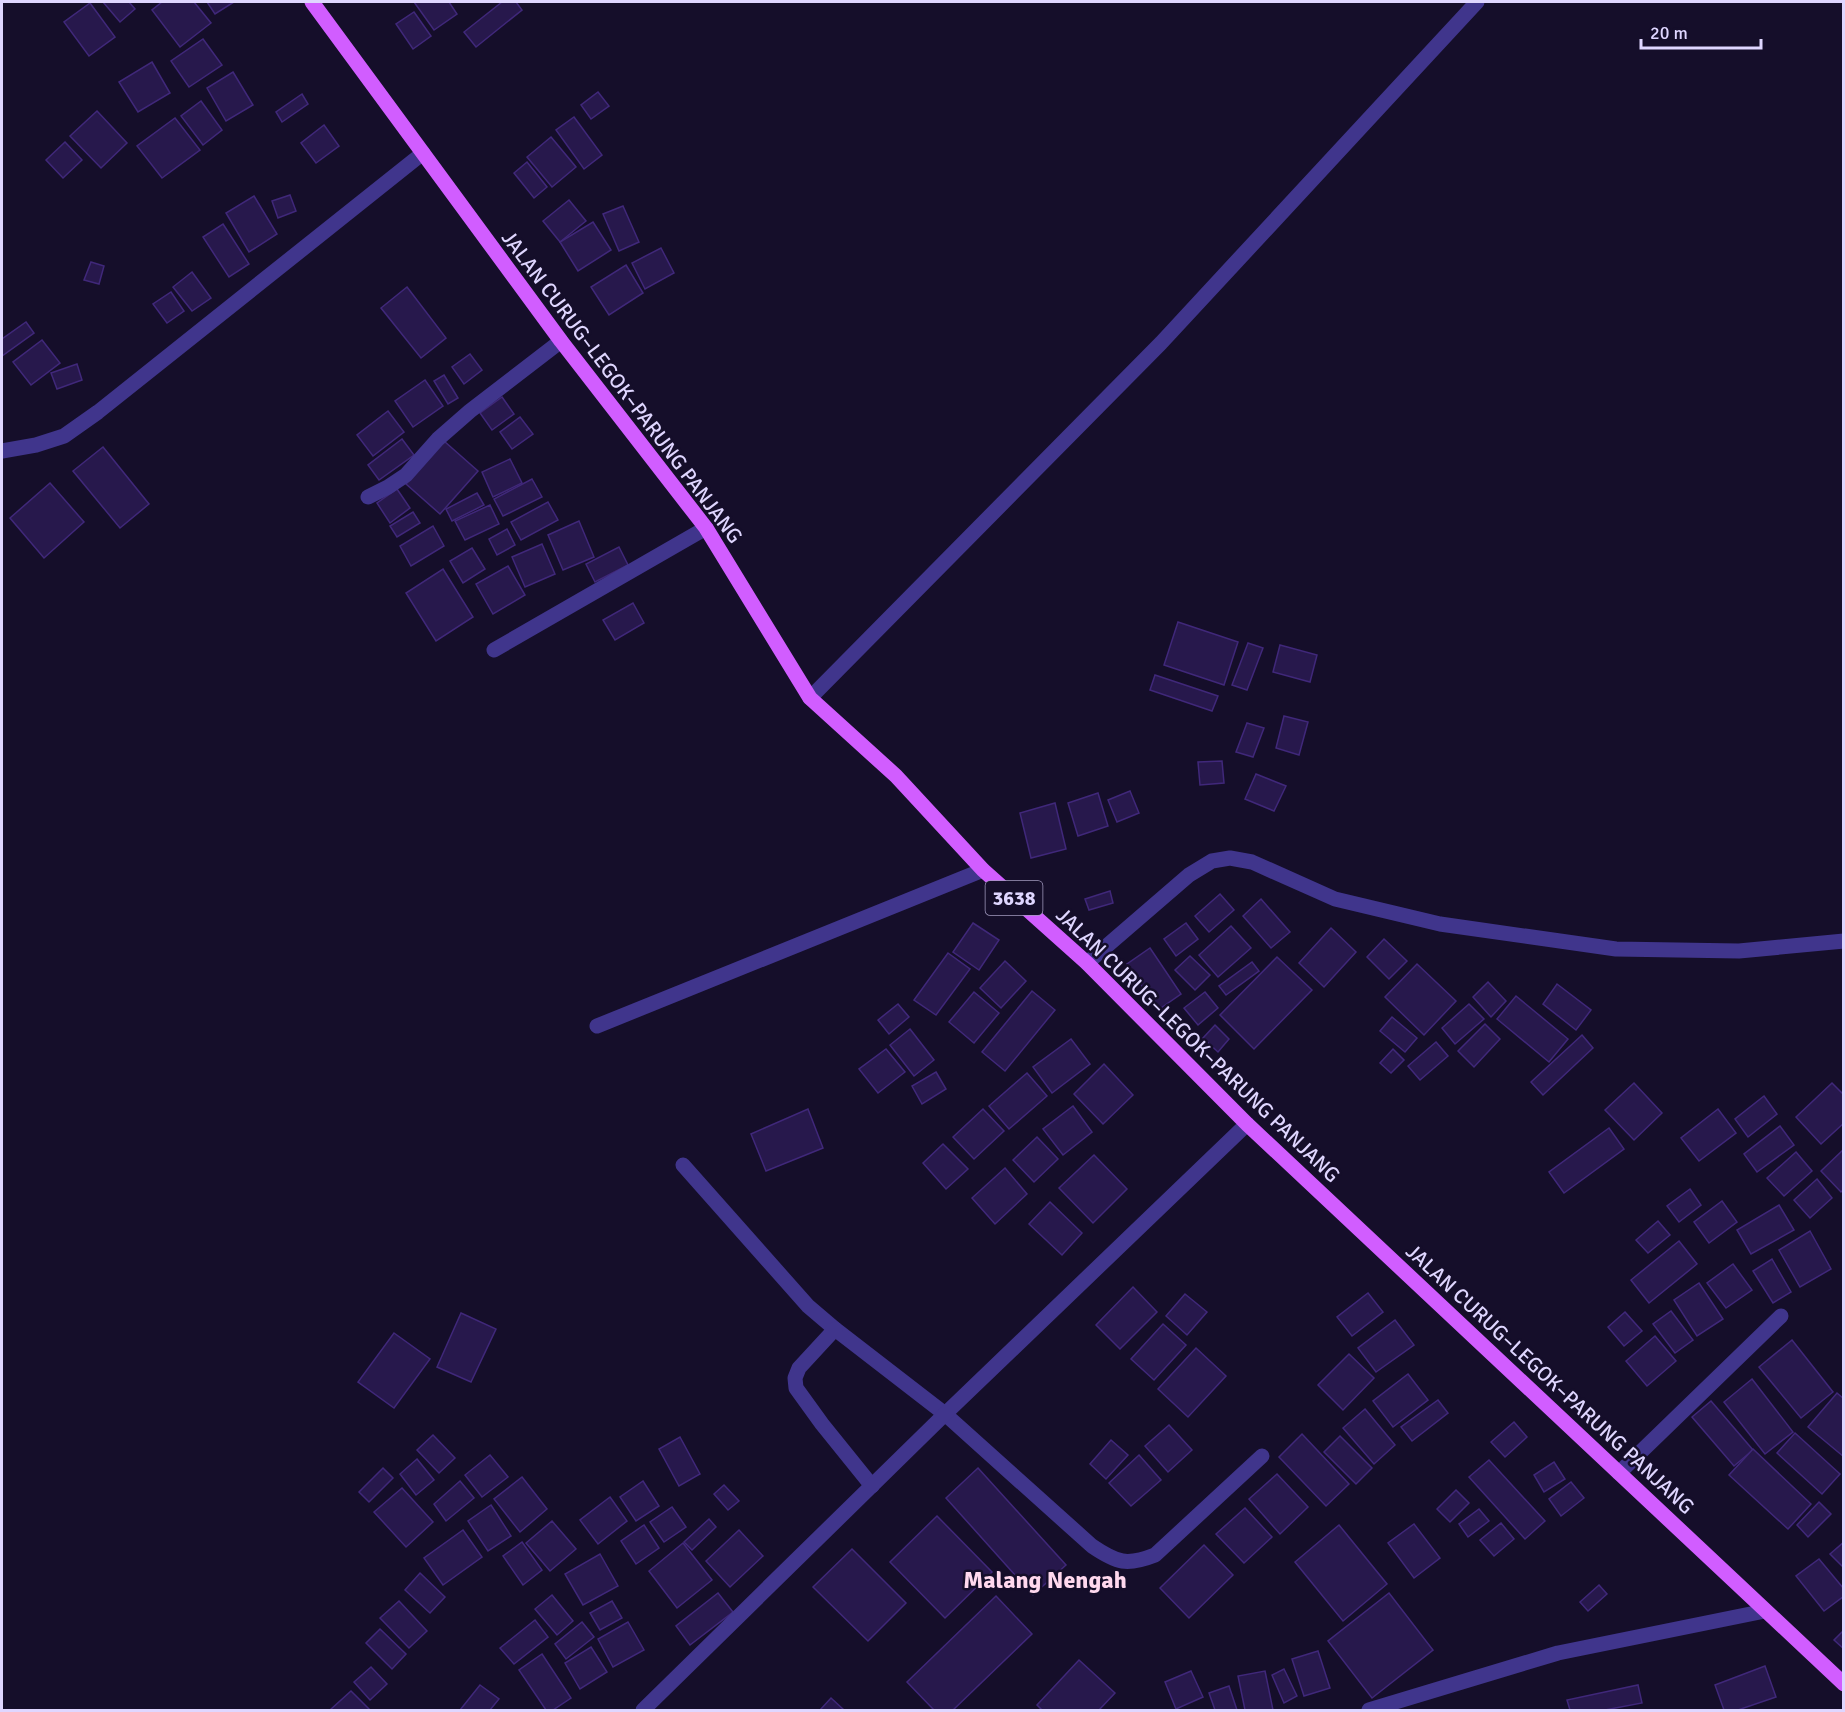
<svg xmlns="http://www.w3.org/2000/svg" width="1845" height="1712" font-family="Signika,sans-serif">
  <style>
    .building { fill: #27184c; stroke: #40287a; stroke-width: 1.5 }
    .lines { fill: none; stroke-linecap: round; stroke-linejoin: round }
    .service { stroke: #40358c; stroke-width: 15 }
    .minor { stroke: #40358c; stroke-width: 15 }
    .primary { stroke: #d15dff; stroke-width: 15 }
    .labels { text-anchor: middle; stroke-width: 5; stroke-linejoin: round; paint-order: stroke }
    .shield { fill: #150e2a; stroke: #a29abf; stroke-width: 1.5 }
    .shield-label { font-size: 20px; font-weight: bold; fill: #dfd6ff }
    .street-label { font-size: 21px; fill: #dfd6ff; stroke: #150e2a }
    .quarter-label { font-size: 24px; font-weight: bold; fill: #ffd8ee; stroke: #150e2a }
  </style>
  <rect width="100%" height="100%" fill="#150e2a"/>
  <g class="building">
    <polygon points="103,2 129,2 135,9 120,22"/>
    <polygon points="162,2 194,2 211,23 180,47 152,10"/>
    <polygon points="207,2 234,2 215,14"/>
    <polygon points="414,2 449,2 457,14 434,30"/>
    <polygon points="502,2 516,2 522,10 476,47 464,32"/>
    <polygon points="90,3 115,37 89,56 64,22"/>
    <polygon points="414,12 431,36 413,49 396,24"/>
    <polygon points="203,39 222,65 189,87 171,61"/>
    <polygon points="152,62 170,93 138,112 119,82"/>
    <polygon points="233,72 253,105 226,121 207,88"/>
    <polygon points="598,92 609,106 591,119 581,105"/>
    <polygon points="302,94 308,104 282,122 276,112"/>
    <polygon points="201,101 222,130 203,145 181,116"/>
    <polygon points="97,111 127,143 101,168 70,136"/>
    <polygon points="574,117 602,155 584,169 556,130"/>
    <polygon points="175,118 200,150 162,178 137,146"/>
    <polygon points="324,125 339,146 316,163 301,143"/>
    <polygon points="551,137 576,167 552,187 527,157"/>
    <polygon points="65,142 82,160 63,178 46,160"/>
    <polygon points="527,162 547,187 534,198 514,173"/>
    <polygon points="290,195 296,211 278,218 272,201"/>
    <polygon points="254,196 277,234 249,252 226,213"/>
    <polygon points="569,200 586,221 560,242 543,221"/>
    <polygon points="623,206 639,242 619,251 603,214"/>
    <polygon points="593,222 611,250 578,271 560,242"/>
    <polygon points="223,224 249,264 229,277 203,237"/>
    <polygon points="661,248 674,273 645,289 632,263"/>
    <polygon points="91,262 104,266 99,284 84,280"/>
    <polygon points="626,265 643,293 609,315 591,287"/>
    <polygon points="192,272 211,298 192,311 173,287"/>
    <polygon points="407,287 446,338 421,358 381,308"/>
    <polygon points="171,292 184,311 167,323 153,304"/>
    <polygon points="26,322 34,333 2,356 2,339"/>
    <polygon points="42,340 60,363 31,385 13,362"/>
    <polygon points="470,354 482,370 464,384 452,367"/>
    <polygon points="77,364 82,380 57,389 51,373"/>
    <polygon points="444,375 458,398 448,404 434,381"/>
    <polygon points="425,380 443,406 413,427 395,401"/>
    <polygon points="502,397 514,414 492,430 480,413"/>
    <polygon points="388,411 404,432 373,456 357,435"/>
    <polygon points="520,417 533,434 512,449 500,432"/>
    <polygon points="402,439 414,455 379,480 368,465"/>
    <polygon points="444,441 478,471 440,514 406,484"/>
    <polygon points="103,447 149,504 120,528 73,471"/>
    <polygon points="510,459 522,483 493,497 482,472"/>
    <polygon points="532,479 542,497 503,516 494,499"/>
    <polygon points="50,483 84,522 44,558 10,518"/>
    <polygon points="397,489 410,508 390,523 377,503"/>
    <polygon points="477,493 484,505 452,521 446,509"/>
    <polygon points="548,502 558,520 521,540 511,522"/>
    <polygon points="490,505 499,524 465,540 455,521"/>
    <polygon points="413,512 420,523 397,537 390,526"/>
    <polygon points="579,521 594,557 563,570 548,535"/>
    <polygon points="433,526 444,546 411,566 400,546"/>
    <polygon points="507,529 515,545 497,555 489,539"/>
    <polygon points="542,544 555,574 525,587 512,557"/>
    <polygon points="619,547 628,565 595,582 586,564"/>
    <polygon points="472,548 485,569 463,583 450,561"/>
    <polygon points="508,566 525,595 493,614 476,584"/>
    <polygon points="443,569 473,617 436,641 406,593"/>
    <polygon points="633,603 644,623 615,640 603,620"/>
    <polygon points="1178,622 1238,642 1224,685 1164,665"/>
    <polygon points="1248,643 1263,648 1247,690 1232,685"/>
    <polygon points="1280,645 1317,655 1310,682 1273,672"/>
    <polygon points="1155,675 1218,696 1212,711 1150,690"/>
    <polygon points="1284,716 1308,722 1299,755 1276,748"/>
    <polygon points="1247,723 1264,728 1253,757 1236,752"/>
    <polygon points="1222,761 1224,783 1200,785 1198,762"/>
    <polygon points="1256,774 1286,786 1274,811 1245,799"/>
    <polygon points="1130,791 1139,813 1117,822 1108,800"/>
    <polygon points="1098,793 1108,826 1078,836 1068,803"/>
    <polygon points="1055,803 1066,849 1031,858 1020,813"/>
    <polygon points="1110,891 1113,903 1089,910 1085,899"/>
    <polygon points="1220,894 1234,910 1209,932 1195,916"/>
    <polygon points="1261,899 1290,932 1271,948 1243,916"/>
    <polygon points="973,923 999,940 979,970 953,952"/>
    <polygon points="1186,923 1198,939 1176,956 1164,939"/>
    <polygon points="1231,926 1251,948 1218,977 1199,955"/>
    <polygon points="1331,928 1356,952 1324,987 1299,963"/>
    <polygon points="1384,939 1407,961 1389,979 1367,957"/>
    <polygon points="1150,948 1181,994 1158,1010 1127,964"/>
    <polygon points="948,953 970,969 936,1015 914,1000"/>
    <polygon points="1190,956 1210,975 1195,990 1175,970"/>
    <polygon points="1277,957 1312,990 1254,1049 1220,1015"/>
    <polygon points="1005,961 1026,981 1001,1008 980,988"/>
    <polygon points="1252,962 1259,971 1226,995 1219,986"/>
    <polygon points="1417,964 1456,1001 1424,1035 1385,997"/>
    <polygon points="1488,982 1506,1001 1491,1017 1473,997"/>
    <polygon points="1557,984 1591,1010 1576,1030 1543,1004"/>
    <polygon points="1032,991 1055,1010 1005,1071 982,1052"/>
    <polygon points="974,992 999,1013 974,1043 949,1022"/>
    <polygon points="1205,992 1218,1008 1198,1025 1184,1008"/>
    <polygon points="1516,996 1568,1039 1549,1062 1497,1019"/>
    <polygon points="898,1004 909,1017 889,1034 878,1020"/>
    <polygon points="1469,1004 1484,1019 1455,1044 1442,1028"/>
    <polygon points="1392,1017 1417,1038 1405,1052 1380,1031"/>
    <polygon points="1485,1024 1500,1039 1474,1067 1458,1051"/>
    <polygon points="1215,1025 1229,1039 1218,1052 1203,1038"/>
    <polygon points="910,1029 934,1060 914,1076 890,1045"/>
    <polygon points="1582,1035 1593,1048 1543,1095 1531,1082"/>
    <polygon points="1071,1039 1090,1064 1052,1093 1033,1067"/>
    <polygon points="1436,1042 1448,1056 1420,1080 1408,1066"/>
    <polygon points="886,1049 905,1072 878,1093 859,1069"/>
    <polygon points="1393,1049 1404,1060 1391,1073 1380,1063"/>
    <polygon points="1104,1064 1133,1095 1103,1124 1074,1094"/>
    <polygon points="936,1072 946,1089 922,1104 912,1086"/>
    <polygon points="1027,1073 1047,1096 1009,1129 989,1106"/>
    <polygon points="1634,1083 1662,1113 1634,1140 1605,1110"/>
    <polygon points="1832,1083 1844,1095 1844,1123 1821,1144 1796,1117"/>
    <polygon points="1764,1096 1777,1114 1748,1137 1735,1119"/>
    <polygon points="1073,1106 1092,1132 1063,1155 1043,1129"/>
    <polygon points="808,1109 823,1148 766,1171 751,1134"/>
    <polygon points="983,1109 1004,1131 974,1159 953,1137"/>
    <polygon points="1718,1109 1736,1133 1699,1161 1681,1138"/>
    <polygon points="1780,1126 1794,1145 1757,1172 1744,1154"/>
    <polygon points="1609,1128 1624,1149 1564,1193 1549,1172"/>
    <polygon points="1037,1137 1058,1159 1034,1182 1013,1160"/>
    <polygon points="943,1144 968,1169 946,1189 923,1163"/>
    <polygon points="1844,1149 1844,1189 1841,1192 1821,1171"/>
    <polygon points="1796,1152 1812,1171 1784,1196 1767,1178"/>
    <polygon points="1094,1155 1127,1189 1093,1223 1059,1188"/>
    <polygon points="1005,1168 1027,1194 995,1224 972,1198"/>
    <polygon points="1817,1179 1832,1198 1810,1218 1794,1200"/>
    <polygon points="1690,1189 1701,1205 1679,1222 1667,1206"/>
    <polygon points="1722,1201 1737,1222 1709,1243 1694,1222"/>
    <polygon points="1050,1202 1082,1233 1062,1255 1029,1224"/>
    <polygon points="1779,1205 1794,1230 1751,1254 1737,1230"/>
    <polygon points="1658,1221 1670,1235 1648,1253 1636,1240"/>
    <polygon points="1810,1231 1831,1269 1800,1287 1779,1250"/>
    <polygon points="1679,1241 1697,1264 1649,1303 1631,1280"/>
    <polygon points="1772,1259 1791,1292 1773,1303 1753,1271"/>
    <polygon points="1733,1264 1752,1290 1726,1308 1707,1283"/>
    <polygon points="1699,1283 1723,1319 1697,1336 1674,1300"/>
    <polygon points="1133,1287 1157,1312 1120,1349 1096,1325"/>
    <polygon points="1368,1293 1383,1312 1352,1336 1337,1317"/>
    <polygon points="1185,1294 1207,1312 1187,1335 1166,1316"/>
    <polygon points="1671,1311 1693,1340 1675,1353 1653,1324"/>
    <polygon points="1625,1312 1642,1331 1624,1346 1608,1327"/>
    <polygon points="461,1313 496,1329 471,1382 437,1367"/>
    <polygon points="1395,1320 1414,1345 1376,1372 1358,1348"/>
    <polygon points="1163,1324 1186,1345 1154,1380 1131,1359"/>
    <polygon points="394,1333 430,1359 394,1408 358,1382"/>
    <polygon points="1655,1336 1676,1361 1647,1386 1626,1361"/>
    <polygon points="1792,1340 1833,1392 1801,1418 1759,1367"/>
    <polygon points="1196,1348 1226,1376 1188,1417 1158,1389"/>
    <polygon points="1349,1354 1374,1378 1343,1410 1318,1385"/>
    <polygon points="1408,1374 1428,1400 1393,1427 1373,1401"/>
    <polygon points="1752,1379 1793,1432 1765,1454 1724,1402"/>
    <polygon points="1837,1393 1844,1399 1844,1457 1808,1427"/>
    <polygon points="1438,1400 1448,1413 1412,1441 1401,1427"/>
    <polygon points="1711,1401 1753,1450 1734,1466 1692,1417"/>
    <polygon points="1365,1409 1395,1445 1374,1464 1343,1428"/>
    <polygon points="1514,1422 1527,1437 1505,1457 1491,1442"/>
    <polygon points="1169,1425 1192,1450 1168,1472 1145,1446"/>
    <polygon points="1795,1433 1840,1474 1822,1494 1777,1453"/>
    <polygon points="1302,1434 1349,1484 1326,1506 1279,1457"/>
    <polygon points="433,1435 455,1458 439,1473 417,1450"/>
    <polygon points="1340,1436 1372,1468 1356,1484 1324,1452"/>
    <polygon points="680,1437 700,1474 679,1486 659,1449"/>
    <polygon points="1111,1440 1128,1455 1106,1479 1090,1464"/>
    <polygon points="1753,1449 1811,1504 1788,1529 1729,1475"/>
    <polygon points="490,1455 508,1477 482,1497 465,1475"/>
    <polygon points="1139,1455 1161,1480 1131,1506 1109,1483"/>
    <polygon points="417,1459 434,1480 416,1495 400,1474"/>
    <polygon points="1489,1460 1545,1521 1525,1539 1469,1477"/>
    <polygon points="1554,1462 1565,1479 1544,1492 1534,1475"/>
    <polygon points="383,1468 393,1478 369,1502 359,1492"/>
    <polygon points="978,1468 1066,1565 1033,1595 946,1498"/>
    <polygon points="1277,1474 1308,1507 1280,1534 1249,1499"/>
    <polygon points="522,1477 547,1509 520,1532 494,1499"/>
    <polygon points="460,1481 474,1498 446,1521 434,1504"/>
    <polygon points="643,1481 659,1506 636,1521 620,1497"/>
    <polygon points="1571,1482 1584,1498 1561,1516 1549,1499"/>
    <polygon points="724,1485 739,1501 728,1510 714,1494"/>
    <polygon points="402,1488 433,1522 406,1547 374,1512"/>
    <polygon points="1456,1490 1469,1503 1450,1522 1437,1509"/>
    <polygon points="610,1497 627,1521 598,1544 580,1520"/>
    <polygon points="1819,1502 1831,1514 1808,1537 1797,1525"/>
    <polygon points="491,1505 511,1536 488,1551 468,1521"/>
    <polygon points="672,1507 686,1527 664,1542 650,1522"/>
    <polygon points="1245,1508 1272,1537 1244,1563 1216,1534"/>
    <polygon points="1479,1509 1489,1521 1468,1537 1459,1524"/>
    <polygon points="937,1516 992,1572 945,1618 890,1562"/>
    <polygon points="709,1519 716,1527 692,1550 684,1542"/>
    <polygon points="552,1521 576,1549 550,1571 526,1543"/>
    <polygon points="1501,1523 1514,1539 1494,1556 1480,1540"/>
    <polygon points="1414,1524 1440,1558 1414,1578 1388,1543"/>
    <polygon points="644,1525 659,1548 636,1564 621,1541"/>
    <polygon points="1339,1525 1387,1584 1343,1621 1295,1562"/>
    <polygon points="463,1530 482,1557 443,1585 424,1558"/>
    <polygon points="739,1530 763,1556 730,1587 706,1561"/>
    <polygon points="522,1542 542,1570 523,1585 503,1556"/>
    <polygon points="1844,1542 1844,1568 1830,1554"/>
    <polygon points="683,1543 712,1580 677,1608 649,1571"/>
    <polygon points="1204,1545 1233,1575 1189,1618 1160,1588"/>
    <polygon points="852,1549 906,1603 868,1641 813,1587"/>
    <polygon points="600,1554 618,1586 583,1605 565,1574"/>
    <polygon points="1819,1559 1844,1589 1844,1596 1824,1611 1796,1576"/>
    <polygon points="420,1573 445,1597 430,1613 405,1590"/>
    <polygon points="1599,1585 1607,1594 1588,1611 1580,1602"/>
    <polygon points="718,1593 733,1612 690,1645 676,1626"/>
    <polygon points="1389,1593 1433,1650 1372,1698 1328,1641"/>
    <polygon points="552,1595 573,1621 557,1635 535,1609"/>
    <polygon points="996,1596 1032,1634 953,1710 934,1710 907,1682"/>
    <polygon points="399,1601 427,1631 409,1648 380,1618"/>
    <polygon points="612,1601 622,1618 600,1630 590,1613"/>
    <polygon points="535,1620 548,1637 514,1664 500,1648"/>
    <polygon points="582,1622 594,1637 566,1659 555,1644"/>
    <polygon points="628,1622 644,1650 613,1667 598,1639"/>
    <polygon points="380,1629 406,1654 392,1669 366,1643"/>
    <polygon points="1844,1630 1844,1649 1834,1640"/>
    <polygon points="591,1647 607,1672 580,1689 565,1663"/>
    <polygon points="1318,1651 1330,1688 1304,1696 1292,1659"/>
    <polygon points="542,1654 571,1698 553,1710 546,1710 519,1670"/>
    <polygon points="1079,1660 1115,1693 1099,1710 1042,1710 1037,1705"/>
    <polygon points="1765,1666 1776,1697 1738,1710 1724,1710 1715,1685"/>
    <polygon points="371,1667 387,1684 370,1700 354,1682"/>
    <polygon points="1284,1669 1297,1696 1284,1703 1272,1675"/>
    <polygon points="1191,1671 1203,1697 1176,1709 1165,1682"/>
    <polygon points="1265,1671 1273,1710 1245,1710 1238,1676"/>
    <polygon points="480,1685 499,1699 490,1710 460,1710"/>
    <polygon points="1638,1685 1642,1703 1605,1710 1570,1710 1567,1700"/>
    <polygon points="1229,1686 1237,1710 1215,1710 1209,1693"/>
    <polygon points="351,1691 370,1710 330,1710"/>
    <polygon points="831,1698 844,1710 820,1710"/>
  </g>
  <g class="lines">
    <g class="service">
      <polyline points="810,698 1161,343 1477,2"/>
      <polyline points="597,1026 983,870"/>
      <polyline points="683,1165 808,1306 835,1329 945,1414"/>
      <polyline points="835,1329 799,1368 795,1378 796,1388 822,1424 872,1486"/>
    </g>
    <g class="minor">
      <polyline points="2,451 36,445 64,436 98,412 423,153"/>
      <polyline points="368,497 388,487 406,475 438,439 470,411 561,341"/>
      <polyline points="494,650 706,528"/>
      <polyline points="1087,963 1189,875 1212,861 1230,858 1252,862 1335,899 1440,924 1616,949 1739,951 1844,941"/>
      <path d="M945,1414l147,132c25,17 35,20 63,9l107,-99"/>
      <polyline points="1619,1473 1781,1316"/>
      <polyline points="643,1710 945,1414 1247,1124"/>
      <polyline points="1369,1710 1558,1653 1765,1611"/>
    </g>
    <polyline class="primary" points="312,2 561,341 706,528 810,698 896,776 983,870 1087,963 1247,1124 1844,1684"/>
  </g>
  <g class="labels">
    <rect class="shield" x="985.5" y="881" width="57" height="34" rx="4.5"/>
    <g class="shield-label">
      <text x="1014" y="905">3638</text>
    </g>
    <g class="street-label">
      <text transform="translate(622 387) rotate(53)" y="7">JALAN CURUG–LEGOK–PARUNG PANJANG</text>
      <text transform="translate(1198 1045) rotate(44)" y="7">JALAN CURUG–LEGOK–PARUNG PANJANG</text>
      <text transform="translate(1550 1379) rotate(43)" y="7">JALAN CURUG–LEGOK–PARUNG PANJANG</text>
    </g>
    <g class="quarter-label">
      <text x="1045" y="1588">Malang Nengah</text>
    </g>
  </g>
  <rect width="1845" height="1712" fill="none" stroke="#dfd6ff" stroke-width="6"/>
  <path d="M1641 39v9h120v-9" fill="none" stroke="#dfd6ff" stroke-width="3"/>
  <text x="1650" y="39" font-size="18" fill="#dfd6ff" stroke="#150e2a" stroke-width="4.5" paint-order="stroke">20 m</text>
</svg>
